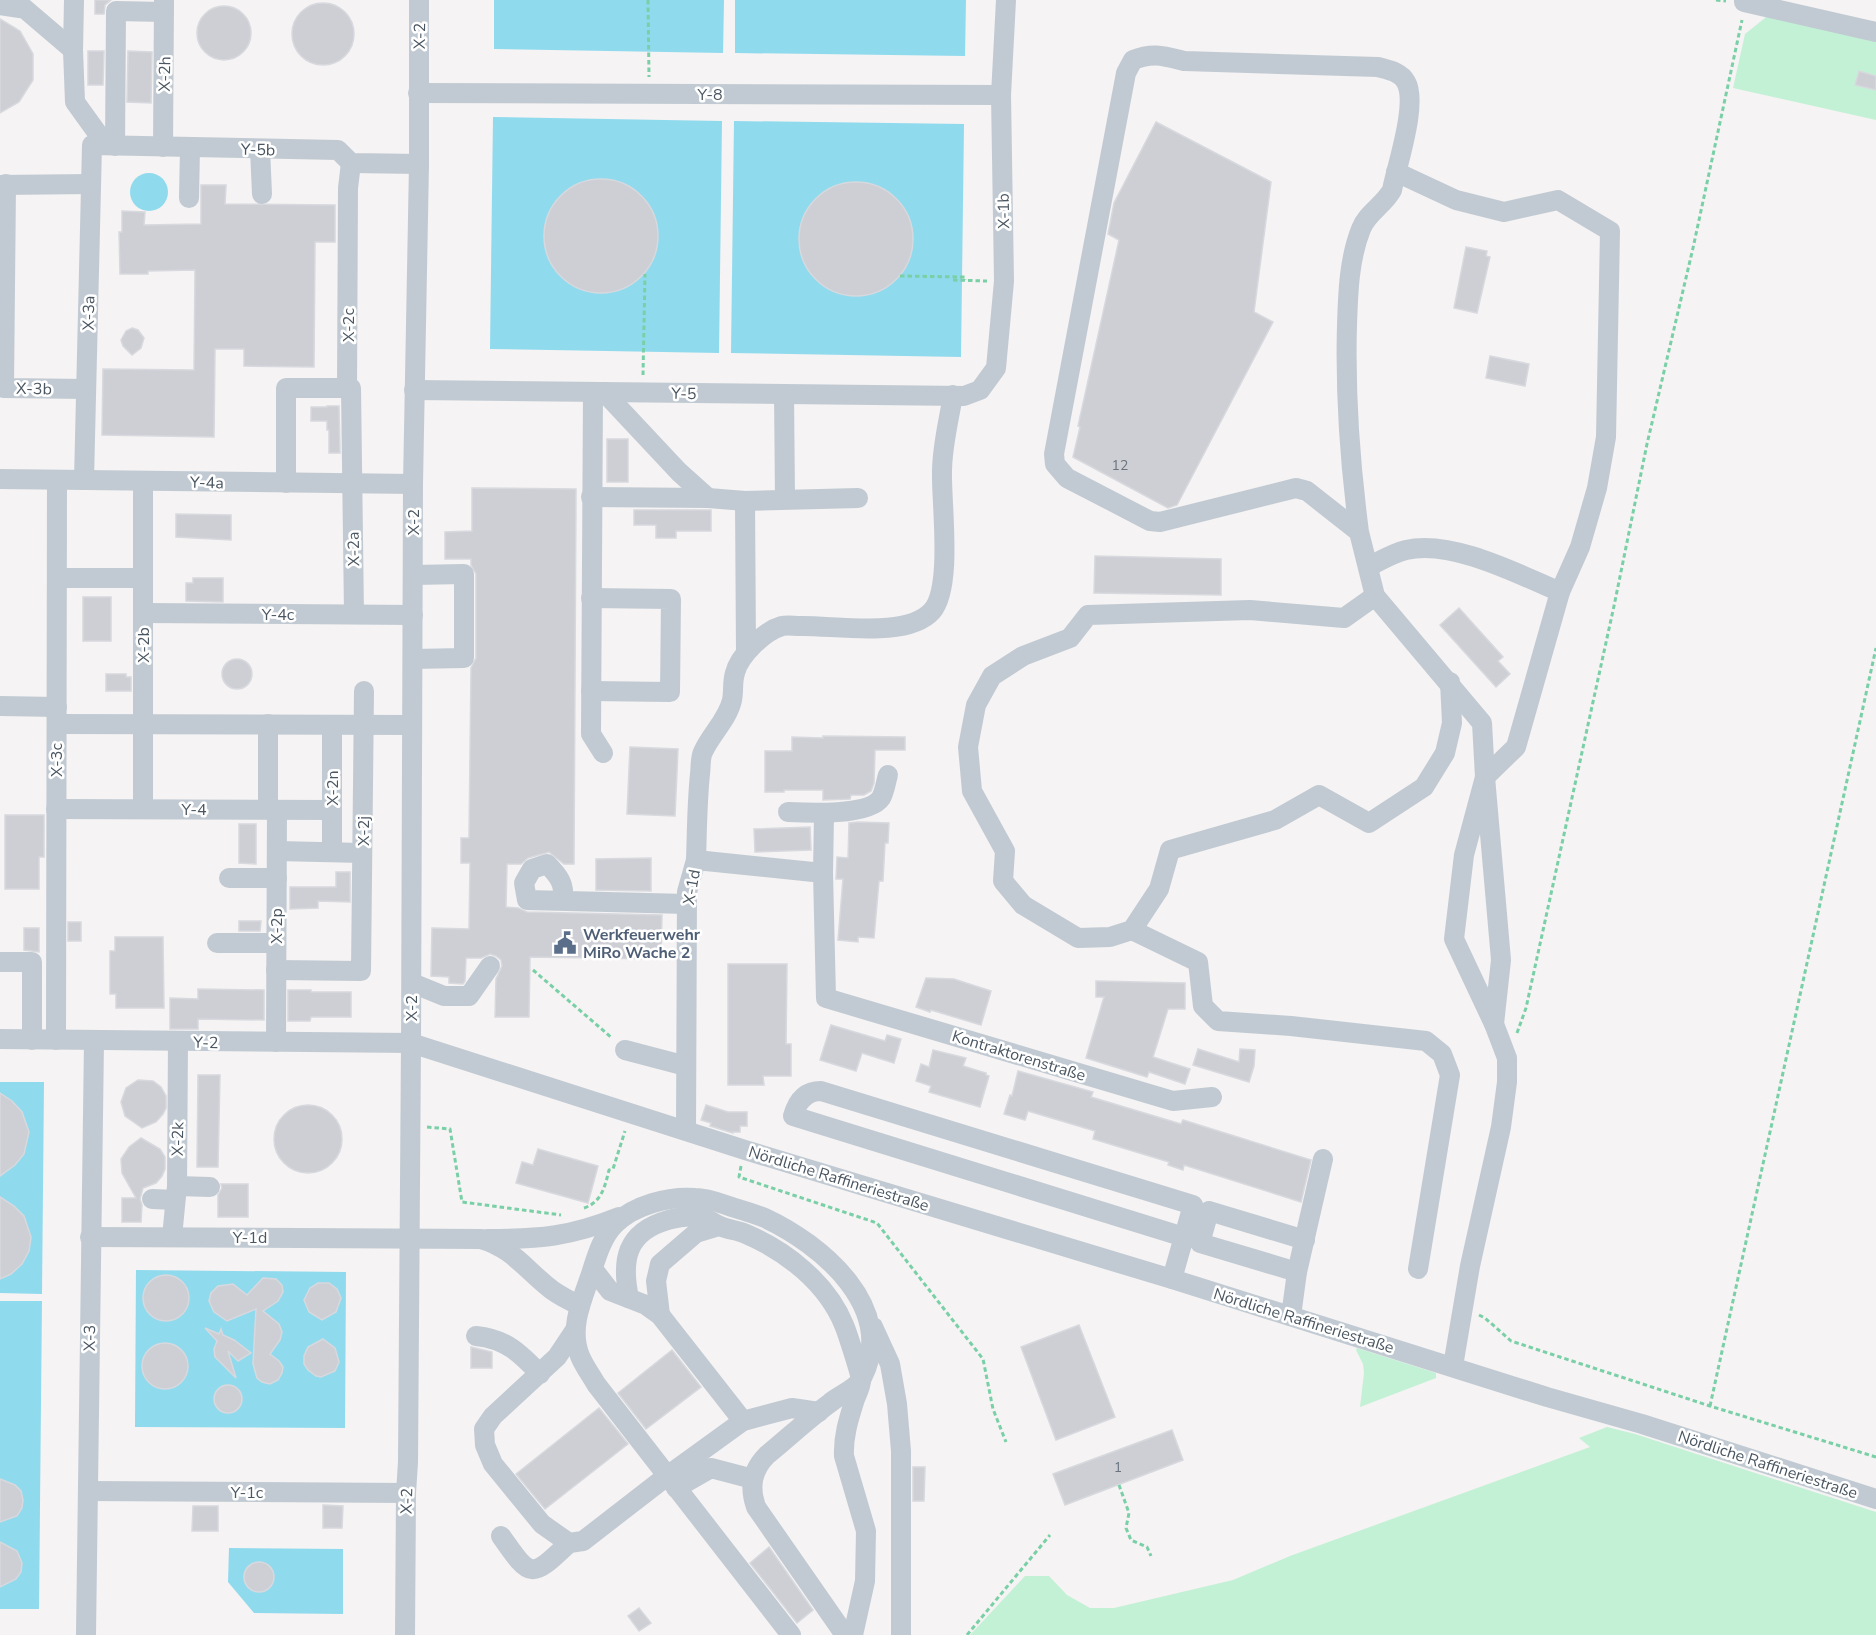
<svg xmlns="http://www.w3.org/2000/svg" width="1876" height="1635" font-family="'Nunito Sans',sans-serif">
  <style>
    .green { fill: #c3f1d5 }
    .water { fill: #90daee }
    .building { fill: #cdcfd5; stroke: #d7d9de; stroke-width: 1.5 }
    .lines { fill: none; stroke-linecap: round; stroke-linejoin: round }
    .path { stroke: #7ad0a6; stroke-width: 3; stroke-dasharray: 4.5 3; stroke-linecap: butt }
    .minor { stroke: #c1cad2; stroke-width: 20 }
    .labels { text-anchor: middle; stroke-width: 5; stroke-linejoin: round; paint-order: stroke }
    .number-label { font-size: 14px; fill: #6b747e }
    .street-label { font-size: 16px; fill: #4a5661; stroke: #fff }
    .service-label { font-size: 16px; font-weight: bold; fill: #4e5e75; stroke: #fff; text-anchor: start }
  </style>
  <rect width="100%" height="100%" fill="#f5f3f3"/>
  <g class="green">
    <polygon points="1770,14 1876,38 1876,120 1733,88 1745,34"/>
    <polygon points="1357,1348 1436,1373 1436,1378 1360,1407 1364,1373 1363,1364 1356,1350"/>
    <polygon points="1607,1427 1635,1434 1876,1512 1876,1635 970,1635 1025,1576 1049,1576 1067,1595 1090,1608 1114,1608 1233,1580 1290,1556 1590,1447 1579,1438"/>
  </g>
  <g class="water">
    <polygon points="494,0 724,0 723,53 494,49"/>
    <polygon points="735,0 966,0 965,56 735,53"/>
    <polygon points="493,117 722,121 719,353 490,349"/>
    <polygon points="734,121 964,124 961,357 731,353"/>
    <circle cx="149" cy="192" r="19"/>
    <polygon points="0,1082 44,1082 42,1294 0,1293"/>
    <polygon points="136,1270 346,1272 345,1428 135,1427"/>
    <polygon points="0,1301 42,1301 39,1609 0,1609"/>
    <polygon points="229,1548 343,1549 343,1614 254,1613 228,1582"/>
  </g>
  <g class="building">
    <polygon points="95,0 111,0 105,5 104,14 95,14"/>
    <circle cx="323" cy="34" r="31"/>
    <circle cx="224" cy="33" r="27"/>
    <polygon points="0,19 20,31 33,54 33,80 19,102 0,113"/>
    <polygon points="88,51 104,51 103,85 88,85"/>
    <polygon points="128,51 152,52 151,103 127,102"/>
    <polygon points="1859,71 1876,76 1876,90 1855,85"/>
    <polygon points="1156,122 1271,182 1254,312 1273,322 1177,505 1168,508 1073,457 1080,427 1078,426 1119,240 1108,234 1114,203"/>
    <circle cx="601" cy="236" r="57"/>
    <circle cx="856" cy="239" r="57"/>
    <polygon points="201,185 226,185 225,204 335,205 335,242 315,242 314,367 244,366 244,349 215,349 214,437 102,435 103,369 194,370 195,270 148,271 148,274 120,274 119,232 122,232 122,211 145,212 144,225 201,224"/>
    <polygon points="1466,247 1487,251 1486,256 1490,257 1477,313 1454,308"/>
    <polygon points="132,328 138,330 144,338 141,348 132,355 123,346 121,340 126,331"/>
    <polygon points="1490,356 1529,364 1525,386 1486,378"/>
    <polygon points="327,406 339,406 340,453 329,453 329,430 327,430 327,421 311,421 311,407 327,407"/>
    <rect x="607" y="439" width="21" height="43"/>
    <polygon points="472,488 576,489 574,864 564,864 549,852 528,858 521,864 507,864 506,907 518,908 527,912 662,915 661,959 530,957 529,1017 495,1017 496,979 502,966 501,960 496,956 490,954 481,958 466,958 465,981 463,984 449,983 449,977 431,976 432,928 469,929 470,863 461,863 461,838 469,838 471,668 476,658 476,574 471,565 471,559 445,559 445,532 472,531"/>
    <polygon points="634,510 711,510 711,531 676,531 676,538 656,538 656,525 634,525"/>
    <polygon points="176,514 231,515 231,540 176,537"/>
    <polygon points="1095,556 1221,559 1221,595 1094,593"/>
    <polygon points="193,578 223,578 223,602 186,601 186,583 193,583"/>
    <rect x="83" y="597" width="28" height="44"/>
    <polygon points="1459,608 1503,657 1498,661 1510,674 1496,687 1440,625"/>
    <circle cx="237" cy="674" r="15"/>
    <polygon points="106,674 126,674 126,677 131,677 131,691 106,691"/>
    <polygon points="823,736 905,737 905,750 875,750 874,783 871,791 864,795 851,795 850,799 823,800 823,790 784,790 784,792 765,792 765,751 792,751 792,737 823,738"/>
    <polygon points="630,747 678,749 675,816 627,814"/>
    <polygon points="5,815 44,815 44,857 39,857 39,889 5,889"/>
    <polygon points="858,822 889,823 888,843 885,843 883,881 879,881 874,938 858,937 858,942 838,940 843,879 836,879 837,857 848,858 849,823"/>
    <polygon points="239,824 256,824 256,864 239,863"/>
    <polygon points="810,827 811,850 755,852 754,829"/>
    <polygon points="651,858 651,891 596,890 596,859"/>
    <polygon points="336,872 350,872 350,902 318,901 318,908 290,909 290,887 336,887"/>
    <polygon points="239,921 261,921 260,931 239,931"/>
    <rect x="68" y="922" width="13" height="19"/>
    <polygon points="24,928 39,928 39,952 24,950"/>
    <polygon points="115,937 163,937 164,1008 116,1008 116,994 110,994 110,951 115,951"/>
    <polygon points="728,964 787,964 786,1044 791,1044 791,1076 763,1076 764,1085 728,1085"/>
    <polygon points="926,978 954,979 991,991 981,1025 931,1010 930,1012 916,1007"/>
    <polygon points="1096,981 1185,983 1185,1009 1168,1009 1153,1057 1190,1069 1185,1084 1149,1072 1147,1077 1086,1058 1104,997 1096,997"/>
    <polygon points="198,989 264,990 264,1020 198,1019 198,1029 170,1029 170,998 198,999"/>
    <polygon points="288,990 311,990 311,992 351,992 351,1017 311,1017 310,1021 288,1021"/>
    <polygon points="831,1025 885,1041 887,1035 901,1039 894,1063 862,1053 856,1071 820,1060"/>
    <polygon points="1198,1049 1239,1062 1240,1049 1255,1050 1254,1066 1249,1082 1193,1065"/>
    <polygon points="933,1050 966,1058 963,1066 986,1073 986,1075 989,1076 980,1107 929,1092 931,1086 916,1081 921,1064 929,1067"/>
    <polygon points="1018,1071 1093,1092 1091,1097 1181,1124 1183,1120 1311,1160 1301,1202 1184,1165 1183,1170 1168,1165 1169,1162 1093,1139 1095,1131 1028,1111 1025,1120 1004,1114 1010,1095 1012,1096"/>
    <polygon points="198,1075 220,1075 218,1167 197,1167"/>
    <polygon points="138,1080 153,1081 161,1087 166,1096 166,1108 163,1114 156,1122 142,1128 125,1116 121,1102 126,1088"/>
    <polygon points="0,1093 12,1101 22,1112 29,1132 24,1154 15,1165 0,1176"/>
    <polygon points="706,1105 728,1112 747,1112 747,1126 740,1126 740,1132 733,1132 733,1133 710,1126 711,1123 701,1120"/>
    <circle cx="308" cy="1139" r="34"/>
    <polygon points="141,1138 160,1149 165,1157 165,1169 162,1176 156,1183 143,1188 140,1199 142,1205 141,1222 122,1222 122,1198 136,1198 122,1173 121,1159 129,1147"/>
    <polygon points="538,1149 598,1166 588,1203 516,1183 522,1162 533,1165"/>
    <polygon points="221,1184 248,1184 248,1217 218,1217 218,1195 222,1188"/>
    <polygon points="0,1197 14,1206 24,1216 31,1237 29,1251 22,1264 11,1274 0,1279"/>
    <circle cx="166" cy="1298" r="23"/>
    <polygon points="263,1278 276,1279 282,1285 283,1292 278,1301 263,1311 279,1324 282,1332 280,1340 270,1354 279,1361 283,1367 282,1373 278,1380 270,1384 262,1382 257,1378 253,1364 256,1309 227,1321 214,1312 209,1301 211,1293 218,1286 233,1284 247,1295"/>
    <polygon points="318,1283 329,1283 337,1289 341,1298 336,1312 322,1320 309,1312 304,1300 310,1288"/>
    <polygon points="1079,1325 1115,1417 1056,1440 1021,1347"/>
    <polygon points="205,1328 219,1334 221,1329 223,1335 234,1340 251,1353 238,1361 228,1351 236,1378 215,1357 214,1349 217,1341"/>
    <polygon points="323,1339 335,1348 339,1362 335,1371 321,1377 316,1376 308,1370 304,1364 304,1356 308,1347"/>
    <circle cx="165" cy="1366" r="23"/>
    <polygon points="471,1347 492,1352 492,1368 471,1368"/>
    <polygon points="672,1350 701,1387 646,1429 618,1393"/>
    <circle cx="228" cy="1399" r="14"/>
    <polygon points="599,1408 628,1444 545,1509 516,1474"/>
    <polygon points="1172,1430 1183,1460 1065,1505 1053,1474"/>
    <polygon points="913,1467 925,1467 924,1501 913,1501"/>
    <polygon points="0,1479 15,1485 21,1491 23,1500 22,1508 17,1516 0,1522"/>
    <polygon points="323,1505 343,1506 342,1528 323,1528"/>
    <polygon points="193,1506 218,1506 218,1531 192,1531"/>
    <polygon points="0,1542 17,1551 22,1563 21,1572 16,1579 0,1587"/>
    <polygon points="769,1547 813,1610 797,1623 750,1563"/>
    <circle cx="259" cy="1577" r="15"/>
    <polygon points="639,1608 651,1623 639,1631 628,1616"/>
  </g>
  <g class="lines">
    <g class="path">
      <polyline points="648,0 649,77"/>
      <polyline points="1716,0 1726,1"/>
      <polyline points="900,276 965,277 965,280"/>
      <polyline points="953,280 987,281"/>
      <polyline points="643,375 645,274"/>
      <polyline points="533,970 612,1038"/>
      <polyline points="1517,1033 1526,1008 1614,606 1647,444 1693,248 1742,20"/>
      <polyline points="427,1127 450,1129 462,1202 561,1215"/>
      <polyline points="741,1166 739,1177 877,1223 983,1359 993,1409 1006,1442"/>
      <path d="M584,1208c18,-6 21,-22 25,-38l4,-1 12,-38"/>
      <polyline points="1479,1315 1485,1318 1511,1341 1710,1406 1876,1457"/>
      <polyline points="1710,1406 1876,648"/>
      <polyline points="1119,1485 1129,1513 1126,1528 1131,1540 1147,1547 1151,1556"/>
      <polyline points="967,1635 1050,1535"/>
    </g>
    <g class="minor">
      <polyline points="74,0 73,50 75,102 106,145"/>
      <polyline points="1744,0 1744,2 1876,32"/>
      <polyline points="0,5 25,9 73,50"/>
      <polyline points="418,93 1001,95"/>
      <polyline points="115,146 116,11 164,12"/>
      <polyline points="163,147 164,0"/>
      <polyline points="260,149 262,194"/>
      <polyline points="351,163 348,188 347,388 351,388 354,614"/>
      <polyline points="1396,172 1456,200 1504,212 1558,200 1610,231 1606,437 1597,488 1580,547 1560,592 1516,747 1485,777 1464,855 1454,939 1494,1024 1507,1058 1507,1082 1501,1127 1470,1266 1453,1366"/>
      <polyline points="6,184 4,388 86,389"/>
      <polyline points="0,185 91,184"/>
      <polyline points="189,198 190,148"/>
      <polyline points="414,390 964,396 980,390 996,368 1004,281 1001,95 1006,0"/>
      <polyline points="593,392 591,734 603,753"/>
      <polyline points="604,392 679,472 708,498"/>
      <polyline points="784,394 785,499"/>
      <polyline points="0,479 413,484"/>
      <polyline points="84,480 92,145 338,150 351,163 419,164"/>
      <polyline points="286,483 286,388 347,388"/>
      <polyline points="591,497 708,498 745,501 858,498"/>
      <polyline points="745,501 746,652"/>
      <path d="M1359,532c-9,-69 -14,-138 -12,-207 1,-32 2,-66 14,-96 6,-16 23,-24 31,-39 5,-25 26,-87 14,-108 -5,-10 -17,-12 -28,-15l-194,-6c-20,-5 -31,-9 -51,-1l-7,13 -72,381 1,10 12,14 83,43 10,1 136,-34 11,3 52,41 16,64 107,127 3,54 16,183 -7,64"/>
      <path d="M1368,567c12,-6 25,-14 38,-17 45,-11 112,24 154,42"/>
      <polyline points="57,578 143,578"/>
      <polyline points="1375,596 1344,618 1250,610 1088,615 1070,638 1023,656 992,676 976,705 968,747 972,791 1005,851 1003,881 1023,905 1078,938 1110,937 1132,930 1159,889 1170,850 1275,820 1319,795 1369,823 1424,787 1445,753 1452,723 1450,682"/>
      <polyline points="143,613 413,615"/>
      <polyline points="413,659 464,658 464,574 413,575"/>
      <polyline points="591,691 670,692 671,599 591,598"/>
      <polyline points="0,706 57,707"/>
      <polyline points="57,724 412,725"/>
      <polyline points="56,809 332,810"/>
      <polyline points="143,809 143,481"/>
      <polyline points="268,809 268,724"/>
      <path d="M788,812c20,1 81,4 93,-14 4,-7 5,-17 7,-23"/>
      <polyline points="277,851 362,853"/>
      <polyline points="332,852 332,725"/>
      <path d="M696,860c1,-29 1,-57 4,-86 1,-7 0,-16 3,-22 8,-18 25,-33 29,-52 2,-9 0,-18 3,-27 4,-17 29,-42 47,-47 5,-1 12,0 18,0 34,-1 107,13 132,-15 21,-24 9,-109 10,-139 0,-26 7,-52 11,-77"/>
      <polyline points="823,873 824,814"/>
      <polyline points="229,878 277,878"/>
      <path d="M563,901c2,-17 -4,-25 -16,-37l-15,5 -8,14 3,17 160,4"/>
      <polyline points="1132,930 1198,962 1203,1006 1218,1021 1291,1026 1426,1041 1442,1054 1450,1075 1418,1269"/>
      <polyline points="217,943 276,943"/>
      <polyline points="0,962 32,962 32,1040"/>
      <polyline points="276,970 361,971 364,691"/>
      <polyline points="412,983 444,996 469,996 490,966"/>
      <polyline points="0,1039 411,1043 413,484 419,164 419,0"/>
      <polyline points="56,1040 57,480"/>
      <polyline points="276,1042 277,810"/>
      <polyline points="625,1050 686,1066"/>
      <polyline points="686,1130 687,892 696,860 823,873 826,998 1173,1101 1212,1097"/>
      <polyline points="177,1186 210,1187"/>
      <polyline points="152,1199 175,1200"/>
      <path d="M90,1237l391,2c29,8 44,29 66,47 10,9 22,14 33,20"/>
      <polyline points="172,1237 177,1186 178,1041"/>
      <path d="M487,1239c53,0 82,-2 132,-22"/>
      <polyline points="593,1269 610,1291 646,1305 660,1315 743,1421"/>
      <polyline points="1297,1272 1200,1243 1209,1211 1305,1240"/>
      <path d="M1172,1279l21,-74 -372,-114c-16,0 -24,11 -28,25l391,121"/>
      <path d="M629,1298c-8,-38 -3,-66 39,-78 11,-3 25,-5 36,-2 5,1 10,6 16,8 8,4 18,4 26,8 40,17 81,49 98,91 3,7 17,50 17,56 0,5 -4,13 -6,18 -6,19 -12,37 -11,57l22,75 -1,50 -12,54"/>
      <polyline points="660,1315 656,1281 660,1264 696,1233 719,1226"/>
      <polyline points="1291,1316 1297,1272 1323,1159"/>
      <polyline points="873,1327 890,1364 897,1404 901,1451 901,1635"/>
      <polyline points="575,1330 557,1357 493,1416 484,1429 485,1445 493,1464 542,1524 569,1543 583,1541 667,1476 743,1421 792,1408 819,1412"/>
      <path d="M476,1336c30,3 44,17 64,38"/>
      <polyline points="676,1488 711,1468 753,1479"/>
      <polyline points="88,1491 406,1493"/>
      <path d="M501,1536c30,43 30,43 68,7"/>
      <polyline points="86,1635 94,1041"/>
      <polyline points="405,1635 406,1493 408,1462 411,1043 745,1150 1172,1279 1547,1397 1642,1424 1876,1499"/>
      <path d="M791,1635l-195,-251c-5,-9 -12,-18 -16,-28 -11,-26 1,-54 10,-79 6,-18 11,-39 25,-53 19,-19 54,-28 80,-26 14,0 27,6 40,10 10,3 20,6 30,10 56,26 133,90 97,160 -5,11 -23,17 -32,25 -22,16 -42,35 -63,52 -15,15 -18,32 -11,52l89,128"/>
    </g>
  </g>
  <defs>
    <g id="civic-bare" transform="scale(1.8)"><path d="M-.6-6.5H3V-4.5H.6V-3L4-1V1h2V6H-6V1h2V-1L-.6-3ZM-1.2 2.5V6h2.4V2.5Z" fill="#5c6f8a" stroke="#fff" stroke-width="2.5" paint-order="stroke"/></g>
  </defs>
  <g fill-rule="evenodd">
    <use href="#civic-bare" x="565" y="943"/>
  </g>
  <g class="labels">
    <g class="number-label">
      <text x="1120" y="470">12</text>
      <text x="1118" y="1472">1</text>
    </g>
    <g class="street-label">
      <text transform="translate(419 36) rotate(-89)" y="6">X-2</text>
      <text transform="translate(164 74) rotate(-89)" y="6">X-2h</text>
      <text x="710" y="100">Y-8</text>
      <text transform="translate(258 149) rotate(1)" y="6">Y-5b</text>
      <text transform="translate(1003 211) rotate(-91)" y="6">X-1b</text>
      <text transform="translate(88 313) rotate(-89)" y="6">X-3a</text>
      <text transform="translate(348 325) rotate(-90)" y="6">X-2c</text>
      <text transform="translate(34 388) rotate(1)" y="6">X-3b</text>
      <text transform="translate(684 393) rotate(1)" y="6">Y-5</text>
      <text transform="translate(207 482) rotate(1)" y="6">Y-4a</text>
      <text transform="translate(413 522) rotate(-90)" y="6">X-2</text>
      <text transform="translate(353 549) rotate(-91)" y="6">X-2a</text>
      <text x="278" y="620">Y-4c</text>
      <text transform="translate(143 645) rotate(-90)" y="6">X-2b</text>
      <text transform="translate(56 760) rotate(-90)" y="6">X-3c</text>
      <text transform="translate(332 788) rotate(-90)" y="6">X-2n</text>
      <text x="194" y="815">Y-4</text>
      <text transform="translate(363 831) rotate(-90)" y="6">X-2j</text>
      <text transform="translate(691 887) rotate(-80)" y="6">X-1d</text>
      <text transform="translate(276 926) rotate(-90)" y="6">X-2p</text>
      <text transform="translate(411 1008) rotate(-90)" y="6">X-2</text>
      <text transform="translate(206 1042) rotate(1)" y="6">Y-2</text>
      <text transform="translate(1019 1055) rotate(17)" y="6">Kontraktorenstraße</text>
      <text transform="translate(177 1139) rotate(-89)" y="6">X-2k</text>
      <text transform="translate(839 1178) rotate(17)" y="6">Nördliche Raffineriestraße</text>
      <text x="250" y="1243">Y-1d</text>
      <text transform="translate(1304 1320) rotate(17)" y="6">Nördliche Raffineriestraße</text>
      <text transform="translate(89 1338) rotate(-89)" y="6">X-3</text>
      <text transform="translate(1768 1464) rotate(18)" y="6">Nördliche Raffineriestraße</text>
      <text x="247" y="1498">Y-1c</text>
      <text transform="translate(406 1501) rotate(-88)" y="6">X-2</text>
    </g>
    <g class="service-label">
      <text x="583" y="940">Werkfeuerwehr<tspan x="583" dy="18">MiRo Wache 2</tspan></text>
    </g>
  </g>
</svg>
